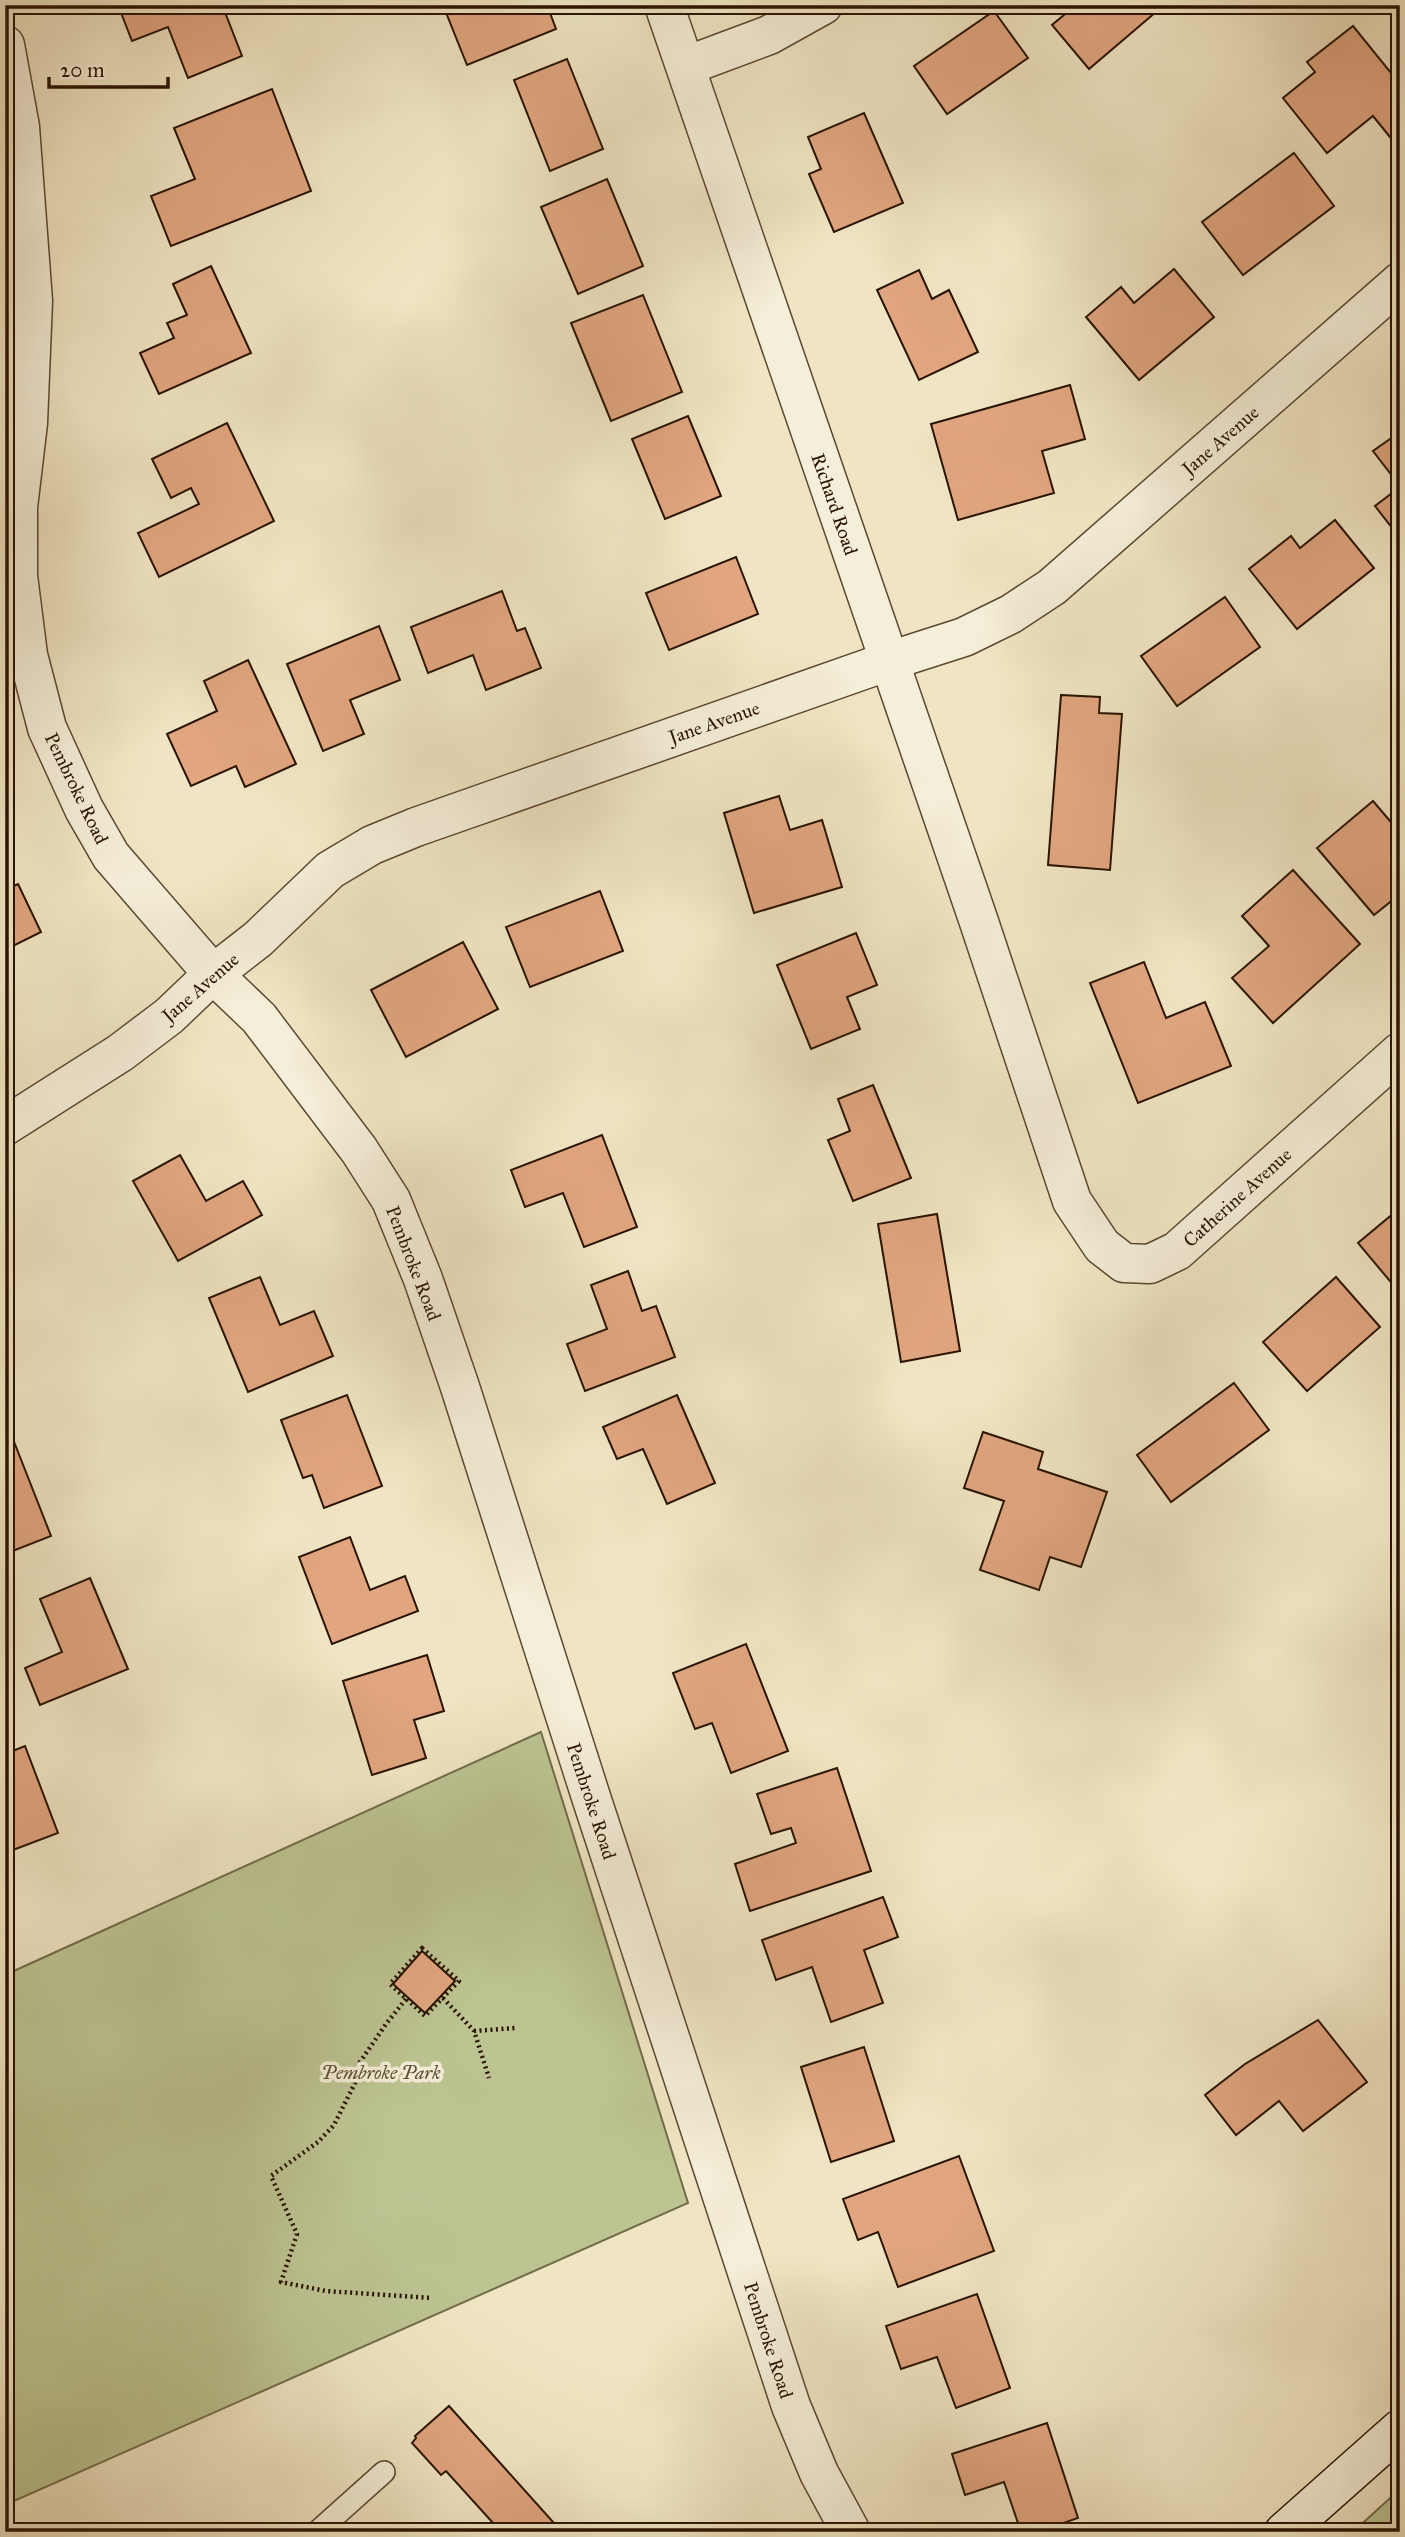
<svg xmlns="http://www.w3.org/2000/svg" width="1405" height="2537" font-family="'IM FELL Great Primer',serif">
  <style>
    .green { fill: #bcc492; stroke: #726c49; stroke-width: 2 }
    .building { fill: #e1a680; stroke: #291300; stroke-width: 2 }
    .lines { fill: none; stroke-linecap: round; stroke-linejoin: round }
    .service-casing { stroke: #5b4831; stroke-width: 24 }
    .minor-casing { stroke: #5b4831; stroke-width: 41 }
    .secondary-casing { stroke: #291300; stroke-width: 41 }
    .path { stroke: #291300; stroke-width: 4.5; stroke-dasharray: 2 3.5; stroke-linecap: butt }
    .service { stroke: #f5eed8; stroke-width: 21 }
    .minor { stroke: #f5eed8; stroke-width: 38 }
    .secondary { stroke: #f5eed8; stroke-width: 38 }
    .labels { text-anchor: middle; stroke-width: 7; stroke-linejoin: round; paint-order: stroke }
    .street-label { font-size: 19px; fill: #291300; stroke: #f5eed8 }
    .park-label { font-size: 19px; font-style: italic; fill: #5c5133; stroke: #f5eed8 }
  </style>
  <rect width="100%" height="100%" fill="#f0e5c3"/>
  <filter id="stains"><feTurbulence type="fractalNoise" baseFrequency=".00286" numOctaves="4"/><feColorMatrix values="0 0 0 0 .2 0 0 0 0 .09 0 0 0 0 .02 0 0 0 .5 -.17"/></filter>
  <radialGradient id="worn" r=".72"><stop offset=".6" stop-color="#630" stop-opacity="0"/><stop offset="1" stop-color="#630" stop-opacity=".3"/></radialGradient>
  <g class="green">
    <polygon points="541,1732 688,2203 5,2505 5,1975"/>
    <polygon points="1400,2489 1400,2532 1353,2532"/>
  </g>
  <g class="building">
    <polygon points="118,5 228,5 223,7 242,56 188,78 168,27 132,41"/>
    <polygon points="443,5 547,5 556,29 467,65"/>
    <polygon points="1076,5 1162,5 1163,6 1089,69 1052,25"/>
    <polygon points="994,11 1028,58 947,114 914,66"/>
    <polygon points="1353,26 1400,84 1398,147 1373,116 1327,153 1283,98 1315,72 1307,62"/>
    <polygon points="567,59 603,149 550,171 514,80"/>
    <polygon points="272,89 311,191 171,246 151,196 195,179 174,128"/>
    <polygon points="864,113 903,203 834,232 809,174 821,169 808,137"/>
    <polygon points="1294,153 1334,206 1243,275 1202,222"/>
    <polygon points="607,179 643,266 578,294 541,207"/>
    <polygon points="211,266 251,353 159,394 140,353 174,338 167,323 187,315 173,284"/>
    <polygon points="1174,269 1214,317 1139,380 1086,317 1121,287 1134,303"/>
    <polygon points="919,270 932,299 949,290 978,352 919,380 877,290"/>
    <polygon points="643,295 682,392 611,421 571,323"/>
    <polygon points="1070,385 1085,439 1042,451 1054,493 958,520 931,424"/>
    <polygon points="688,416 721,496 665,519 632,439"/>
    <polygon points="227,423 274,521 159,577 138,533 199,504 191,488 171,498 152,459"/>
    <polygon points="1400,432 1400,486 1373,451"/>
    <polygon points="1400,487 1400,538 1375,506"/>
    <polygon points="1335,520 1374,568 1297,629 1249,569 1291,536 1300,548"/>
    <polygon points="736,557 758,614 669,650 646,593"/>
    <polygon points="502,591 517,631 525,628 541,668 486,690 473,655 428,673 411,627"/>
    <polygon points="1225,597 1260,647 1177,706 1141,656"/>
    <polygon points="379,626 400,680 350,700 364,734 323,751 287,664"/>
    <polygon points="248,660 296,764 245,787 236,766 191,786 167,734 217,711 204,681"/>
    <polygon points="1061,695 1100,697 1099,713 1122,714 1110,870 1048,865"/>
    <polygon points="779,796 790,830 822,820 842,887 754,913 724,813"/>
    <polygon points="1373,801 1390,821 1400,813 1400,894 1374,915 1317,848"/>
    <polygon points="1293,870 1360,944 1273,1023 1232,978 1269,946 1242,916"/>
    <polygon points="18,884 41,932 5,950 5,890"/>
    <polygon points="600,891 623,951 530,987 506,927"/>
    <polygon points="856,933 877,985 847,997 860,1029 811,1049 777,965"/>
    <polygon points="463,942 498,1009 406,1057 371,990"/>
    <polygon points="1144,962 1166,1018 1205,1002 1231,1066 1138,1103 1090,983"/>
    <polygon points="873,1085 911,1178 853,1201 828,1140 850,1131 838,1099"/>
    <polygon points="602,1135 637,1227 584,1247 563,1193 525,1207 511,1170"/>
    <polygon points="180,1155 206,1201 243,1181 262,1215 178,1261 133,1181"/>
    <polygon points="1400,1208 1400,1293 1358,1243"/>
    <polygon points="937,1214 960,1351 901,1362 878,1224"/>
    <polygon points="628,1271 642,1311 656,1306 675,1357 585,1391 567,1344 607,1329 591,1285"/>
    <polygon points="260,1277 280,1325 314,1311 333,1356 248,1392 209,1298"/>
    <polygon points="1336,1277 1380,1327 1307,1391 1263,1342"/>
    <polygon points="1234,1383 1269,1430 1171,1502 1137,1455"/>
    <polygon points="347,1395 382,1486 324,1508 312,1475 303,1478 281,1420"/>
    <polygon points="677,1395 715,1483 667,1504 643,1449 617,1459 603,1427"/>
    <polygon points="983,1432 1043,1452 1038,1469 1107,1492 1081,1567 1050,1557 1039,1590 980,1570 1004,1501 964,1488"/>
    <polygon points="11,1434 51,1536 5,1554 5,1437"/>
    <polygon points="350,1537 370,1590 405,1576 418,1611 332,1644 299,1557"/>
    <polygon points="90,1578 128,1669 40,1705 25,1668 62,1652 40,1599"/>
    <polygon points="746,1644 788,1751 731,1773 712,1723 695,1729 673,1673"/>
    <polygon points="427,1655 444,1711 414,1720 426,1758 372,1775 343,1681"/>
    <polygon points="25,1746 58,1833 5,1853 5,1754"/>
    <polygon points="837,1768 871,1871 750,1911 735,1864 796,1843 791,1828 771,1834 757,1794"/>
    <polygon points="883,1897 898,1937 864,1950 883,2003 831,2022 812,1967 776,1980 762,1940"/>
    <polygon points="422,1951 455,1981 425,2013 393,1984"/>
    <polygon points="1318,2020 1367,2082 1303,2131 1279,2101 1236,2135 1205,2095 1245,2064"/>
    <polygon points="864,2047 894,2141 831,2162 801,2067"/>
    <polygon points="959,2156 994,2251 898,2287 878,2232 858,2240 843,2199"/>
    <polygon points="977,2294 1010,2388 956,2408 937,2357 901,2369 886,2326"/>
    <polygon points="449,2406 562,2532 486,2532 494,2524 446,2471 441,2475 412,2443 416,2438 415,2436"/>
    <polygon points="1047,2423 1078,2518 1038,2532 1021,2532 1004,2482 965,2495 952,2454"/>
  </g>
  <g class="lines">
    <g class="service-casing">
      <polyline id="service" points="317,2532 384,2472"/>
    </g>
    <g class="minor-casing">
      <g id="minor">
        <polyline points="664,5 978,919 1072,1201 1102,1246 1124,1263 1150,1264 1177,1251 1400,1052"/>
        <polyline points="5,45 20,127 33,301 28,423 18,507 18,576 28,655 47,728 84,809 111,856 213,974 259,1018 359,1150 391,1200 423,1279 460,1387 591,1797 791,2406 819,2473 851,2532"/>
        <polyline points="686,66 769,35 823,5"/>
        <polyline points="5,1126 120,1053 169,1016 213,974 258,939 330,870 372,845 416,827 889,661 964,637 1011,614 1052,587 1400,282"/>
      </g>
    </g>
    <g class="secondary-casing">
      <polyline id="secondary" points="1284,2532 1400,2429"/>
    </g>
    <g class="path">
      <polygon points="422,1948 459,1981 425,2016 390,1984"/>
      <polyline points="443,1998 474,2031 489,2078"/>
      <polyline points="406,1999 386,2024 360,2062 358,2077 334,2125 318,2142 271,2176 297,2234 281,2282 326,2291 432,2298"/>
      <polyline points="474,2031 515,2028"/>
    </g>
    <use href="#service" class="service"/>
    <use href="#minor" class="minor"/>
    <use href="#secondary" class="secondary"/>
  </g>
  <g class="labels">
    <g class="street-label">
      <text transform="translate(1220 440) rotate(-41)" y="7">Jane Avenue</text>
      <text transform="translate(835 504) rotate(71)" y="7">Richard Road</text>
      <text transform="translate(714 722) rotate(-19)" y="7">Jane Avenue</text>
      <text transform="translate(77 788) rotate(64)" y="7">Pembroke Road</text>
      <text transform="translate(200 987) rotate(-41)" y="7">Jane Avenue</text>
      <text transform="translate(1237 1197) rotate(-42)" y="7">Catherine Avenue</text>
      <text transform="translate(414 1263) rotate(69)" y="7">Pembroke Road</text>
      <text transform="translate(592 1801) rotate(72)" y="7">Pembroke Road</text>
      <text transform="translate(769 2340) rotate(72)" y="7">Pembroke Road</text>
    </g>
    <g class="park-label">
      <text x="381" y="2079">Pembroke Park</text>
    </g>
  </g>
  <rect width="1405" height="2537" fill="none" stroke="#f0e5c3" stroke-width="28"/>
  <rect x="7" y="7" width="1391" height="2523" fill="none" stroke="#291300" stroke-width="3.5"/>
  <rect x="14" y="14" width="1377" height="2509" fill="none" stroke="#291300" stroke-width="2"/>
  <path d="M49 77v10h119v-10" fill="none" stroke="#291300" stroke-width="3.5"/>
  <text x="60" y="77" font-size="21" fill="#291300" stroke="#f5eed8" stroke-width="5" paint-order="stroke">20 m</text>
  <rect width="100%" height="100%" filter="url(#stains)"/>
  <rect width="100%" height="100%" fill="url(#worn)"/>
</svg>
